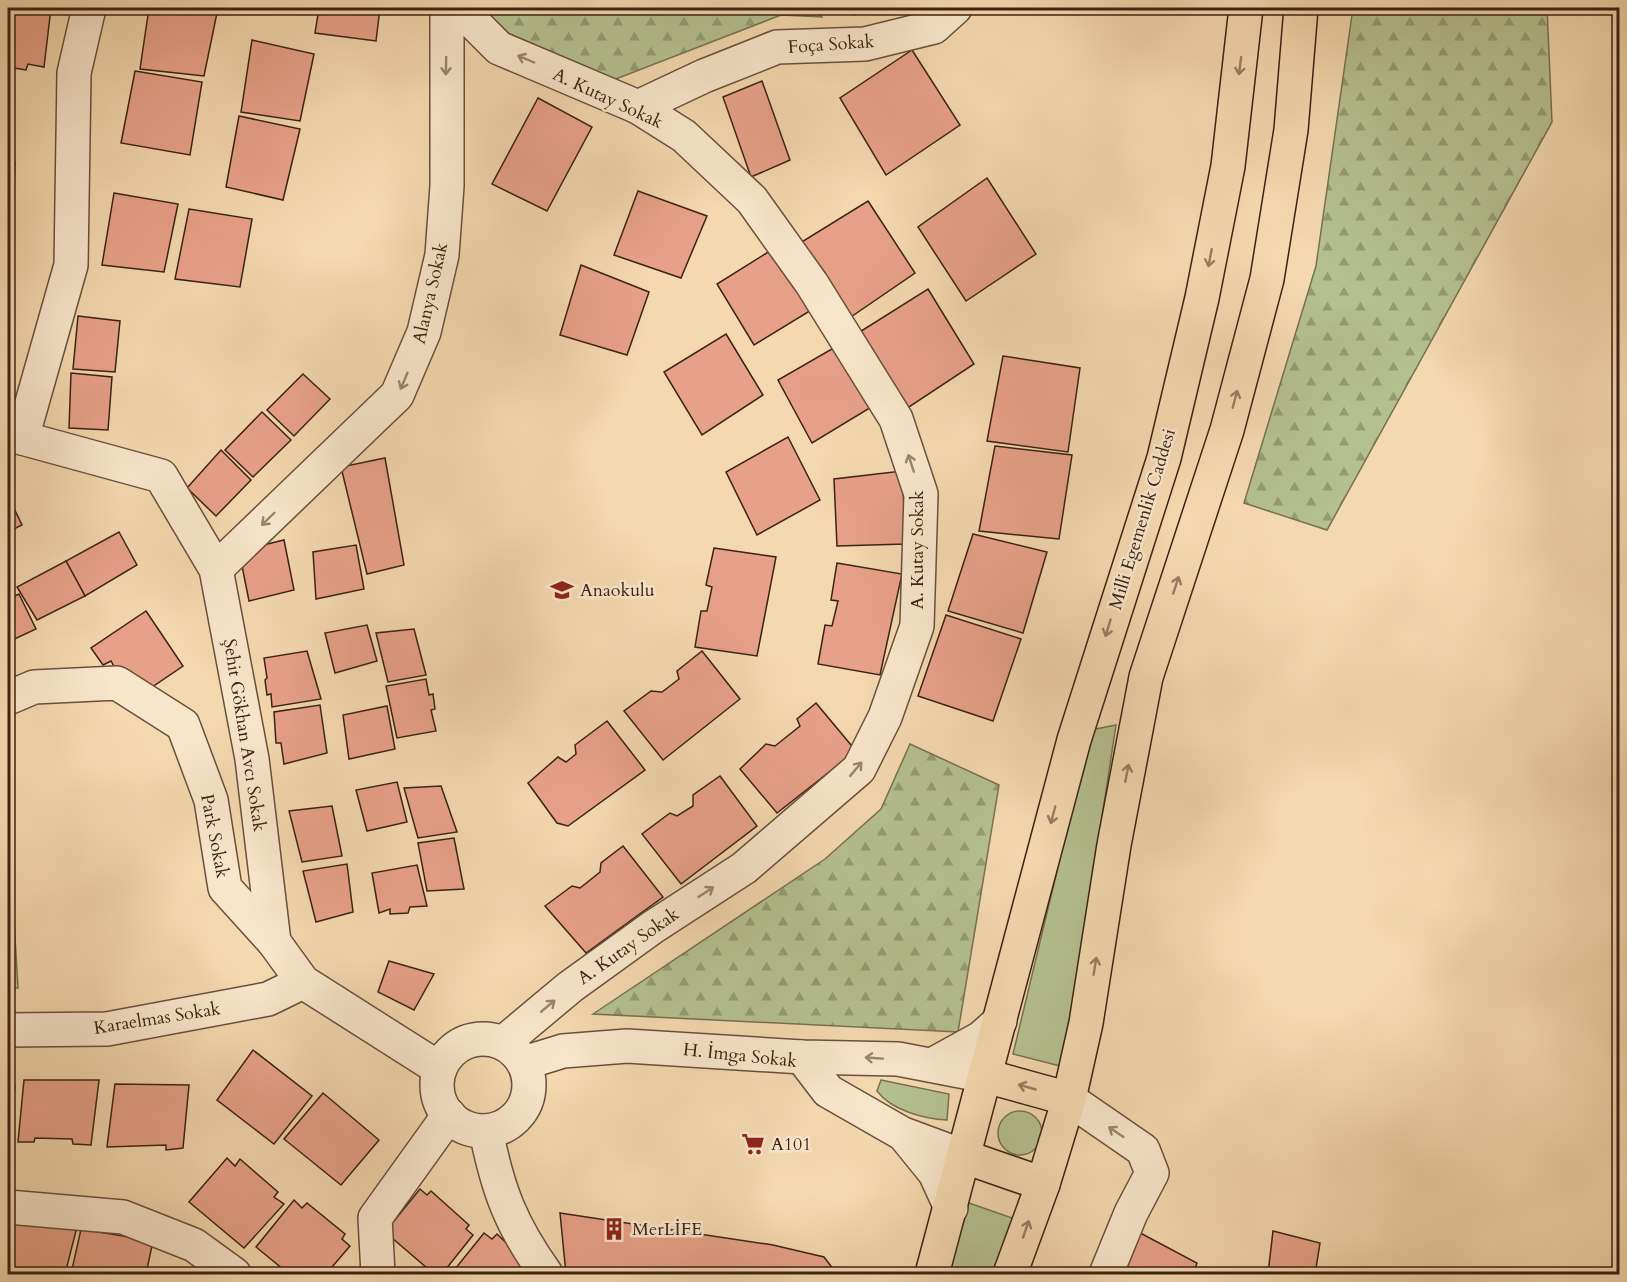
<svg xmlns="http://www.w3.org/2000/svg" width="1627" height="1282" font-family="Cardo,serif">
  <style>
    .forest { fill: url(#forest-firs); stroke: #787152; stroke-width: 1.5 }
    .green { fill: #b5c08f; stroke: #787152; stroke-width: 1.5 }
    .building { fill: #e8a189; stroke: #3b2214; stroke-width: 1.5 }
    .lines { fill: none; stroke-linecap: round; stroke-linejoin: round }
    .street-casing { stroke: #69503b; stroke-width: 36 }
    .highway-casing { stroke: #3b2214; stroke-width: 36 }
    .street { stroke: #f8e6cb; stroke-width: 33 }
    .highway { stroke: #f4d8af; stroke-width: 33 }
    .oneway { stroke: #9a8470 }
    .oneway2 { stroke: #987d62 }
    .labels { text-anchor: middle; stroke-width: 5; stroke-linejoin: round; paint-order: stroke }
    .street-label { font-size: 18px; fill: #3b2214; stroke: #f8e6cb }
    .poi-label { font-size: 18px; fill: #3b2214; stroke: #f8e6cb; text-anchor: start }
  </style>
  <defs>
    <pattern id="forest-firs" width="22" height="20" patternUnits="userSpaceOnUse" patternTransform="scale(1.5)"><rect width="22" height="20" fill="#b5c08f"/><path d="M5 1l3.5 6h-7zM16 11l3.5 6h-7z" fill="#949c74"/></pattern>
  </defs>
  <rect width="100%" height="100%" fill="#f4d8af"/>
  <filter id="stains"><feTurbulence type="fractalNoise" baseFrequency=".00333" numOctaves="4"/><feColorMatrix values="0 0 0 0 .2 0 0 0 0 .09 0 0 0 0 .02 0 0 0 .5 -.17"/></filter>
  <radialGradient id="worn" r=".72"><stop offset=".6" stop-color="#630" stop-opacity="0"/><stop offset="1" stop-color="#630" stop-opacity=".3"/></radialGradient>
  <g class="forest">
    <polygon points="481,8 815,8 822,17 781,15 603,84 500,38"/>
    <polygon points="1353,8 1547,8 1552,122 1327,530 1244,503 1316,266"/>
    <polygon points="910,744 999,785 958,1032 593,1014 825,859 881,809"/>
  </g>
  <g class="green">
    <polygon points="1116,725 1064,1067 1013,1054 1091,730"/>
    <polygon points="8,920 14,920 18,988 8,988"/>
    <path d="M881,1080l68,14 -2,26c-23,-1 -56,-10 -70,-29z"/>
    <circle cx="1020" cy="1133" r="22"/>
    <polygon points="969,1203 1018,1220 992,1274 948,1274"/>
  </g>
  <g class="building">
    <polygon points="8,8 51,8 44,67 28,64 26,70 8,67"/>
    <polygon points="149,8 218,8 204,76 140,69"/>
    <polygon points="319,8 380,8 376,41 315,33"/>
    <polygon points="849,8 864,8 854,15"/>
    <polygon points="252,40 314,54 300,121 241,112"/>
    <polygon points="912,50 960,125 886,175 840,98"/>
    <polygon points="135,71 202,82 190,155 121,143"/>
    <polygon points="762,81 790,160 751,177 723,97"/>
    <polygon points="538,98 592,127 547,211 492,184"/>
    <polygon points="239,116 300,129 283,200 226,187"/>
    <polygon points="8,147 12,148 11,161 15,162 14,186 8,187 8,193"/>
    <polygon points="987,178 1036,254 966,301 918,227"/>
    <polygon points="638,191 707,216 681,278 614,255"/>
    <polygon points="114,193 178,204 164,272 102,265"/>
    <polygon points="868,201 915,273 845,321 800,243"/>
    <polygon points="189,209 252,219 240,287 175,279"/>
    <rect x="8" y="212" width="4" height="23"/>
    <polygon points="778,246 813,309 754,345 717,284"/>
    <polygon points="581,265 649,292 627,355 560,335"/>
    <polygon points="928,289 974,364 906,409 858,333"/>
    <polygon points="78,316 120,321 115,372 73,369"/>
    <polygon points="726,334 763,395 702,435 664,372"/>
    <polygon points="837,346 873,406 812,443 778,380"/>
    <polygon points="1003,356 1080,368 1068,452 987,441"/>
    <polygon points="71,373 112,377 108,430 69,428"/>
    <polygon points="303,374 330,399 294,436 267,410"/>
    <polygon points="262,412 291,440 253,477 225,450"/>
    <polygon points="788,437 820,500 757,535 726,472"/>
    <polygon points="995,446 1072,455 1059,539 979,531"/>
    <polygon points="221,450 251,480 216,516 187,488"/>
    <polygon points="385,458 404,565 367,574 341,467"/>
    <polygon points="902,471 906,544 837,546 834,479"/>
    <polygon points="8,496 22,525 8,532"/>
    <polygon points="119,532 137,565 85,596 66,561"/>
    <polygon points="973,534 1047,552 1023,633 948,611"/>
    <polygon points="284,540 294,590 249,601 239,551"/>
    <polygon points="356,545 364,589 316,599 313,552"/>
    <polygon points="714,548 776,557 757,656 695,647 701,611 707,611 712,587 706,585"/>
    <polygon points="66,561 85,596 37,620 17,587"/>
    <polygon points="837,563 902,574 880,675 818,664 825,625 832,626 838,601 831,600"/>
    <polygon points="19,594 36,629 8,642 8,599"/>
    <polygon points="146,611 183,666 133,700 111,661 103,665 91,648"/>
    <polygon points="946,615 1021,639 993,721 918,696"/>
    <polygon points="367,625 377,661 335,673 325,633"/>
    <polygon points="414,629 426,675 388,682 376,633"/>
    <polygon points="307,651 321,699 272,707 271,694 267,695 265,680 267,678 264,658"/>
    <polygon points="702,651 740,699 663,760 624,711 651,691 662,692 679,679 677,671"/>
    <polygon points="426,679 429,695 433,694 435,709 431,710 436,731 397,738 386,686"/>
    <polygon points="816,703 856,751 777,813 740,769 766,744 775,746 800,726 797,719"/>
    <polygon points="320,705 327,753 284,764 281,743 276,743 274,712"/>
    <polygon points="387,706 395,749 349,759 343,715"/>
    <polygon points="607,721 645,770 568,826 557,823 528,783 558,757 566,762 576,754 575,745"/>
    <polygon points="720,776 757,826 681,884 642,834 670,813 677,816 693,806 693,795"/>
    <polygon points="397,782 407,822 367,831 356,790"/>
    <polygon points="441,786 457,832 418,838 404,788"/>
    <polygon points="332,806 342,856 302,862 289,811"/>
    <polygon points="454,838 464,889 427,891 418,843"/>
    <polygon points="623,846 663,897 586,953 545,906 572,886 580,888 600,872 601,863"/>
    <polygon points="347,864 353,912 316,922 303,871"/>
    <polygon points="417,865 427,906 410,907 408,913 390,914 390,909 379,913 372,873"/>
    <polygon points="389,961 434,974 414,1010 378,992"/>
    <polygon points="253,1050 312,1096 274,1144 217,1100"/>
    <polygon points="24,1080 99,1080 91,1145 73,1144 72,1139 35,1138 34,1142 18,1142"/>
    <polygon points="115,1084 189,1085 183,1148 166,1150 166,1145 107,1147"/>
    <polygon points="8,1085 15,1086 9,1148 8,1148"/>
    <polygon points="323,1093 379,1140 341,1185 284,1139"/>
    <polygon points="227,1158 235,1166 240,1159 278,1192 274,1197 284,1204 244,1248 189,1202"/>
    <polygon points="420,1189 427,1195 431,1191 469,1225 466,1229 473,1235 442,1274 434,1274 385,1232"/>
    <polygon points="294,1200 302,1208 307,1203 345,1234 342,1239 350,1246 326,1274 289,1274 256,1247"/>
    <polygon points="8,1212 78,1223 65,1274 8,1274"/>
    <polygon points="560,1213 773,1245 824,1257 837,1274 566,1274"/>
    <polygon points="1112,1218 1197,1263 1193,1274 1093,1274"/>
    <polygon points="81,1229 153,1241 146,1274 71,1274"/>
    <polygon points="1273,1231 1320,1243 1315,1274 1268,1274"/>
    <polygon points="484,1233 492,1239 497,1234 539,1274 451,1274"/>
  </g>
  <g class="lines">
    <g class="street-casing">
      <g id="street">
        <polyline points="459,8 499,48 638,107 684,136 752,200 812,284 896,419 921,494 917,626 885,717 859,769 744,868 653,927 570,987 503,1043"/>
        <polyline points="638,107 704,76 777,47 865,44 934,27 955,8"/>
        <polyline points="22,438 161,476 216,569 252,759 274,942 303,982 440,1069"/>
        <polyline points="22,438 71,265 74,73 89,8"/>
        <polyline points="216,569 397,395 424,332 442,255 447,186 447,8"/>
        <polyline points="8,698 34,687 117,683 183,725 211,800 225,888 274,942"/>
        <polyline points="8,1030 107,1029 268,999 303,982"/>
        <circle cx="483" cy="1085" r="46"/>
        <polyline points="802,1057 828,1091 903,1134 965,1157"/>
        <polyline points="524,1063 563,1051 627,1046 802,1057 898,1059 986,1076"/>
        <polyline points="932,1065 981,1038 1000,1021"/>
        <polyline points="1069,1099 1143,1150 1152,1173 1131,1213 1106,1274"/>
        <path d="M486,1131c12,60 25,94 60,143"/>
        <polyline points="905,1136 935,1173 951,1208"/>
        <polyline points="8,1207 123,1217 194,1245 234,1274"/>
        <polyline points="378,1274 375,1218 449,1115"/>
      </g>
    </g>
    <g class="highway-casing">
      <g id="highway">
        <polyline points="986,1076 1069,1099"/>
        <polyline points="965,1157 1043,1184"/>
        <polyline points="932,1274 1074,740 1164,458 1202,298 1228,166 1246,8"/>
        <polyline points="1010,1274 1043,1184 1069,1099 1086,1023 1114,845 1146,677 1227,430 1267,279 1291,130 1301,8"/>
      </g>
    </g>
    <use href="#street" class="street"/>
    <use href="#highway" class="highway"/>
  </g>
  <defs><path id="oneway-shaft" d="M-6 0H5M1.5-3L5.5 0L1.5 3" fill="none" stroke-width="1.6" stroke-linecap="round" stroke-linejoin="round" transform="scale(1.5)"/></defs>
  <g class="oneway">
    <use href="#oneway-shaft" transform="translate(526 59) rotate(-157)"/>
    <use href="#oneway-shaft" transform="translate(446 66) rotate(91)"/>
    <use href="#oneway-shaft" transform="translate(404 381) rotate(113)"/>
    <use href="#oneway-shaft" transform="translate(911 463) rotate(-108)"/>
    <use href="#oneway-shaft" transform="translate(268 519) rotate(136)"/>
    <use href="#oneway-shaft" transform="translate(856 769) rotate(-50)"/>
    <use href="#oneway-shaft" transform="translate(706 892) rotate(-33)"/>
    <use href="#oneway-shaft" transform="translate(548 1006) rotate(-40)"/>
    <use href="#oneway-shaft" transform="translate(874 1058) rotate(-176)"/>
    <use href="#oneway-shaft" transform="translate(1116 1132) rotate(-146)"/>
  </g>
  <g class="oneway2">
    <use href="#oneway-shaft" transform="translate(1240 66) rotate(97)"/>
    <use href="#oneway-shaft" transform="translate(1210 258) rotate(101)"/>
    <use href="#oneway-shaft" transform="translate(1235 399) rotate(-75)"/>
    <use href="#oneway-shaft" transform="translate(1176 585) rotate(-72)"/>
    <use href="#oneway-shaft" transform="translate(1108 628) rotate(107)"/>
    <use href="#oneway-shaft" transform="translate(1127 773) rotate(-79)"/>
    <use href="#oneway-shaft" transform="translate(1053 815) rotate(105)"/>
    <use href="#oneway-shaft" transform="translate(1095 966) rotate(-81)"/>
    <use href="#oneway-shaft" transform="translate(1027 1087) rotate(-164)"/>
    <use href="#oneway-shaft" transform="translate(1026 1229) rotate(-71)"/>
  </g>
  <defs>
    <g id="school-bare" transform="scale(1.8)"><path d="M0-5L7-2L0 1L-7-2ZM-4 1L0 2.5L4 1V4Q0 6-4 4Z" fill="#8f2418" stroke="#f8e6cb" stroke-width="2.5" paint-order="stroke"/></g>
    <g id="supermarket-bare" transform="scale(1.8)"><path d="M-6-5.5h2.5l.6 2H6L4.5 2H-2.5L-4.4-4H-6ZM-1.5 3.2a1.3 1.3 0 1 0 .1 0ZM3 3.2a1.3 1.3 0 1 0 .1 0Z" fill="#8f2418" stroke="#f8e6cb" stroke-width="2.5" paint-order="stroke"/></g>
    <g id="building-bare" transform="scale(1.8)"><path d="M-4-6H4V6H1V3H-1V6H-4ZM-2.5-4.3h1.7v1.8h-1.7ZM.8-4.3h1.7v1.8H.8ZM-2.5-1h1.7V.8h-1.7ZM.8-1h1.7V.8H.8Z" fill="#8f2418" stroke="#f8e6cb" stroke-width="2.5" paint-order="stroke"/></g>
  </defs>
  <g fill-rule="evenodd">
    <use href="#school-bare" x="562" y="590"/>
    <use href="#supermarket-bare" x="753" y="1144"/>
    <use href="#building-bare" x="614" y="1229"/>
  </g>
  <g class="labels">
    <g class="street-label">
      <text transform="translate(831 44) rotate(-4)" y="6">Foça Sokak</text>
      <text transform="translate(608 98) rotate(25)" y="6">A. Kutay Sokak</text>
      <text transform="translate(430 293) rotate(-77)" y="6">Alanya Sokak</text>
      <text transform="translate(1142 519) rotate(-73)" y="6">Milli Egemenlik Caddesi</text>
      <text transform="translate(917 550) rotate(-90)" y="6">A. Kutay Sokak</text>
      <text transform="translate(245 735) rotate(81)" y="6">Şehit Gökhan Avcı Sokak</text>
      <text transform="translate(215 836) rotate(79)" y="6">Park Sokak</text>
      <text transform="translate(628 946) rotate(-35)" y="6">A. Kutay Sokak</text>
      <text transform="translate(157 1018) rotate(-9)" y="6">Karaelmas Sokak</text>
      <text transform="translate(740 1055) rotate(6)" y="6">H. İmga Sokak</text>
    </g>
    <g class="poi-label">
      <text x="580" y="596">Anaokulu</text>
      <text x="771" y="1150">A101</text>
      <text x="632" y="1235">MerLİFE</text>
    </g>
  </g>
  <rect width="1627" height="1282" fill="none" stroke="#f4d8af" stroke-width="30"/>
  <rect x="9" y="9" width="1609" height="1264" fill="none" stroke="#3b2214" stroke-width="3"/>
  <rect x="15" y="15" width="1597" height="1252" fill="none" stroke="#3b2214" stroke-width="1.5"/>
  <rect width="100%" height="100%" filter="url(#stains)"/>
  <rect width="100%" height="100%" fill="url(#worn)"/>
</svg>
